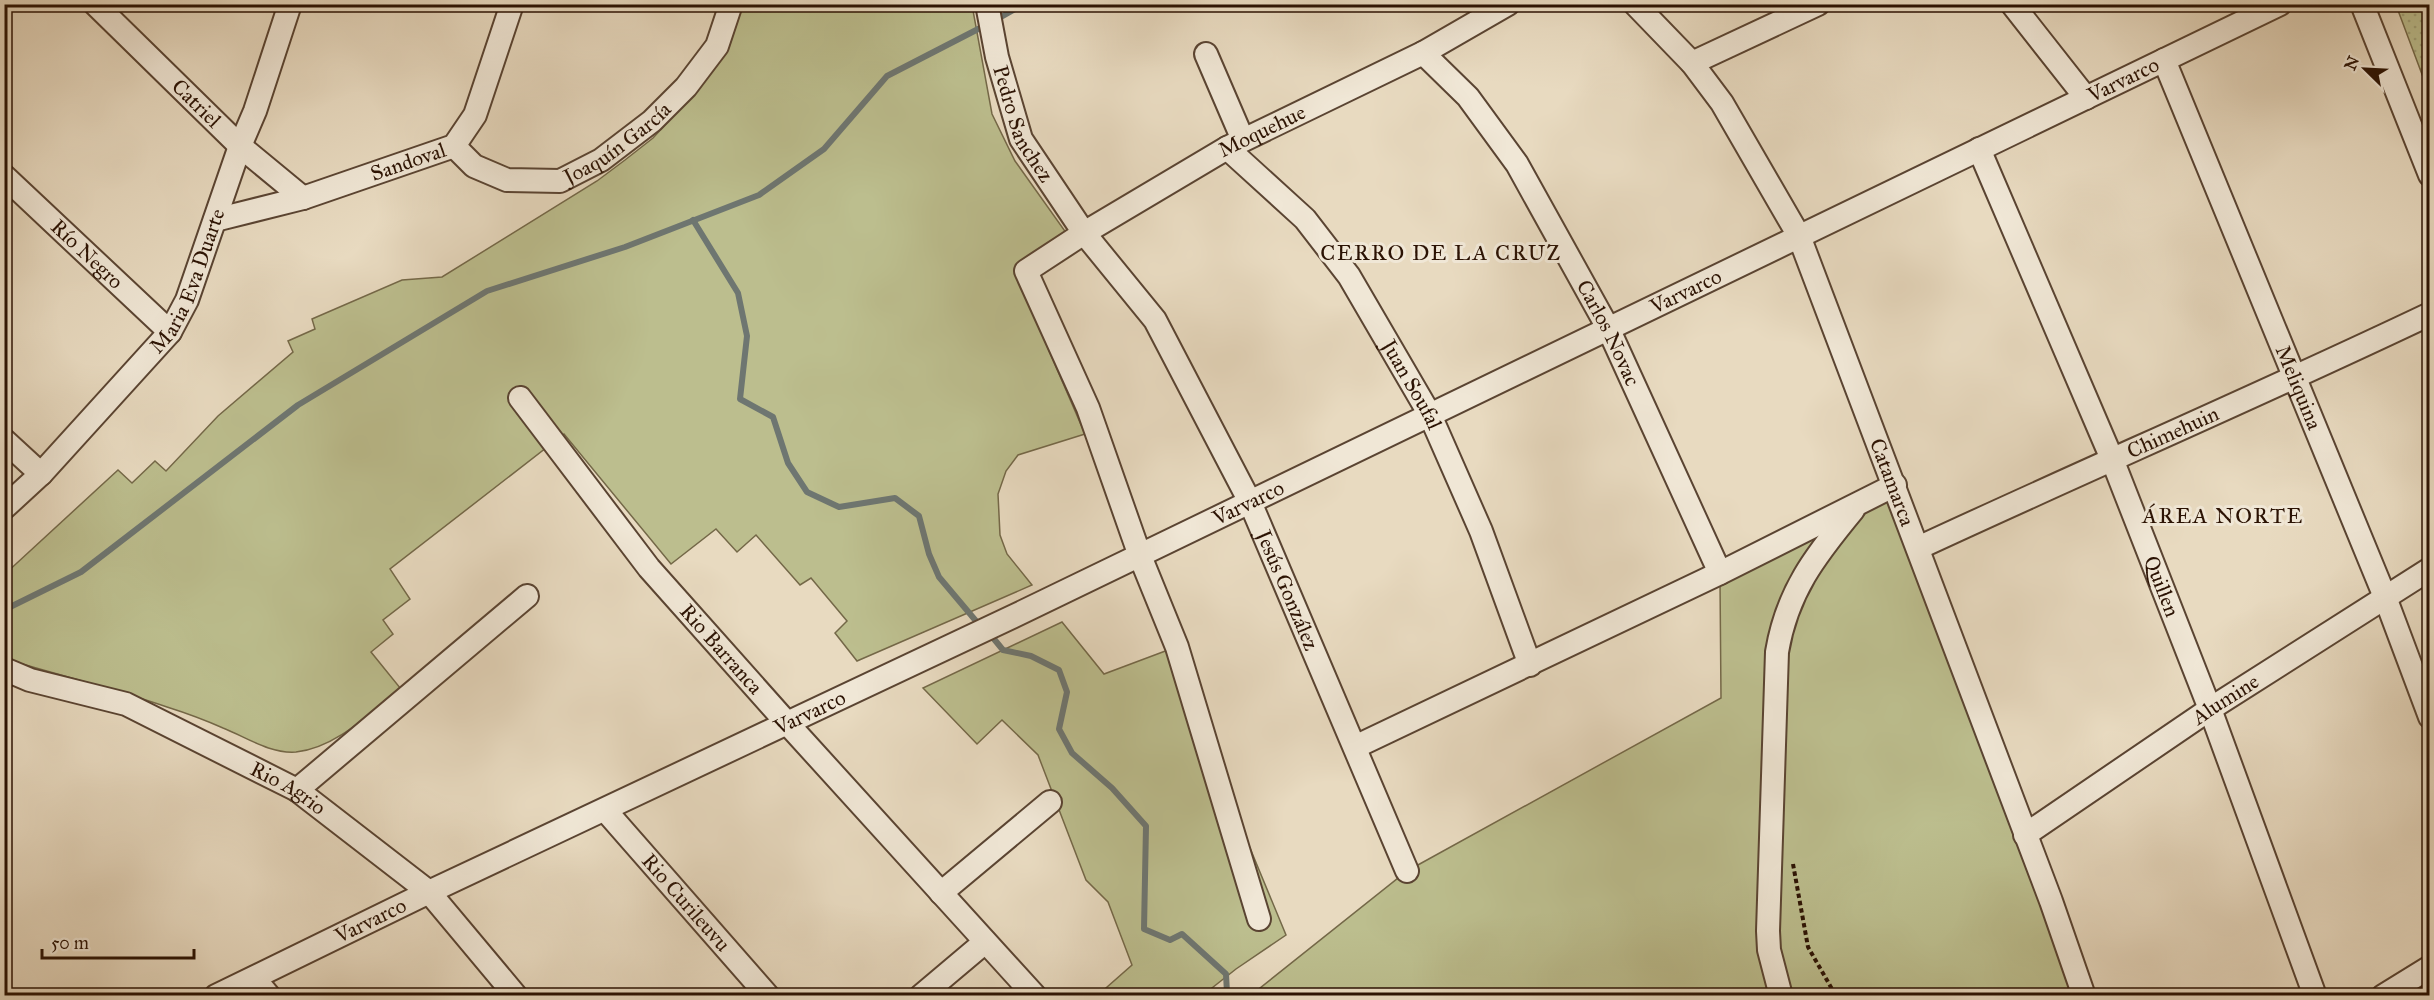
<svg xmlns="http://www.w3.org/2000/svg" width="2434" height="1000" font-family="'IM FELL Great Primer',serif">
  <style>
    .grass { fill: #bcbe8e; stroke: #746848; stroke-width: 1.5 }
    .park { fill: url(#park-dots); stroke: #746848; stroke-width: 1.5 }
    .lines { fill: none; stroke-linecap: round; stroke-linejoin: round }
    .stream { stroke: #6e7671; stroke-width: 6 }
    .minor-casing { stroke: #5a4432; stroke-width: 26 }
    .path { stroke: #2b1203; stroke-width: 4; stroke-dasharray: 4.5 3; stroke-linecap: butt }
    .minor { stroke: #f0e7d6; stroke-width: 22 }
    .labels { text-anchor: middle; stroke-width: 6; stroke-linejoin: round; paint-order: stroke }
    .street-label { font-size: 21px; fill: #2b1203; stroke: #f0e7d6 }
    .neighbourhood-label { font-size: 22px; letter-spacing: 1.5px; fill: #2b1203; stroke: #f0e7d6 }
  </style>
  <defs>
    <pattern id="park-dots" width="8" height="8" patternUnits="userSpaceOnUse" patternTransform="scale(1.5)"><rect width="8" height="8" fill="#bcbe8e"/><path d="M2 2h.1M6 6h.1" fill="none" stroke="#a2a279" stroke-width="1.8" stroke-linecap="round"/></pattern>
  </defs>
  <rect width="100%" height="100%" fill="#e8dac0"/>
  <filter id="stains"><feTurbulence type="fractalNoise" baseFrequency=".00333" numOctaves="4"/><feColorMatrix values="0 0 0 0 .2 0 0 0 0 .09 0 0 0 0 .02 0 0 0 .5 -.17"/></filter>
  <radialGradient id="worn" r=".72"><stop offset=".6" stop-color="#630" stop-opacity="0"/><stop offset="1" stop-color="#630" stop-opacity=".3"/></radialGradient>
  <g class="grass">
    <path d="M739,5h233l20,109 23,47 52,73 -51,40 69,160 -67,21 -12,16 -8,23 2,41 7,19 25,31 -175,76 -22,-28 12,-12 -36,-43 -11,7 -44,-50 -19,17 -21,-23 -45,35 -107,-130 -174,135 20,30 -27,21 10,14 -22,18 30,37c-30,23 -65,59 -105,63 -26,2 -50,-15 -73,-24 -18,-8 -37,-15 -56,-21 -53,-18 -108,-32 -162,-48v-85l113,-104 14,13 23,-22 11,10 52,-55 75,-64 -5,-11 27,-12 -3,-10 90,-39 40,-3 155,-96 28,-21 28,-22 49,-53 15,-22z"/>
    <polygon points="1891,492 2075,996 1250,996 1407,871 1721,698 1720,581"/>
    <polygon points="1062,622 1104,674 1168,650 1286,935 1236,969 1203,995 1098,995 1132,965 1108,902 1086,880 1038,755 1002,720 977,744 923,688"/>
  </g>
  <polygon class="park" points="2396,5 2422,5 2429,12 2429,93"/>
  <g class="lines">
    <g class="stream">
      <polyline points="1001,17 1024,4"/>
      <polyline points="693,220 738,293 747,336 740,399 773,417 788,463 807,492 839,507 895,498 919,516 929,554 939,577 976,621"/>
      <polyline points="4,610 81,572 298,405 487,291 625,247 759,195 824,149 887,76 984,26"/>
      <polyline points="994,639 1003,650 1031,656 1059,670 1067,692 1059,729 1072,753 1112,788 1146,826 1144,929 1170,940 1182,934 1226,974 1227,993 1230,996"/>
    </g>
    <g class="minor-casing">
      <g id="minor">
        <path id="s1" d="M95,4l145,142 63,52"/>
        <path id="s2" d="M987,4l10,53 24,82 63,94 71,87 95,182 157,369"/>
        <path id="s3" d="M1635,4l57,59 30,40 77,133 252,665 33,95"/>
        <polyline points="2012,4 2086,98"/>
        <polyline points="2362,4 2430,175"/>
        <path id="s4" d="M1423,53l45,44 49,67 91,164 112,245"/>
        <polyline points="1206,54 1243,140"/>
        <path id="s5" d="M2164,60l221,537 45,120"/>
        <polyline points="1692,63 1818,4"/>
        <path id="s6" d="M454,146l20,20 33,14 53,1 41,-21 51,-39 34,-34 31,-41 14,-42"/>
        <path id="s7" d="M1227,148l78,71 44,57 81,139 51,116 49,134"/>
        <path id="s8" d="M1979,149l133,310 98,250 105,287"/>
        <path id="s9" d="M4,176l166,156"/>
        <path id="s10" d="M215,220l88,-22 151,-52 21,-31 37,-111"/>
        <path id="s11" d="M520,398l129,170 138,155 248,273"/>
        <polyline points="4,440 41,474"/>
        <path id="s12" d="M4,508l37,-34 129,-142 17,-32 53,-154 15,-35 35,-107"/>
        <path id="s13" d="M1918,548c170,-79 342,-153 512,-234"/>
        <path id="s14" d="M4,669l26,11 96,24 171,86 132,102 87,104"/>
        <polyline points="1355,747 1720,573 1895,485"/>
        <polyline points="297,790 527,596"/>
        <path id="s15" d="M605,810l163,186"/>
        <path id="s16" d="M2025,835l185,-126 220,-140"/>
        <polyline points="941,893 1050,802"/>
        <path id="s17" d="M1259,919l-82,-272 -37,-91 -52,-148 -62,-137 58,-38 143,-85 196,-95 85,-49"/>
        <polyline points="254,978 269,996"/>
        <path id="s18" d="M216,996l213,-104 583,-275 1268,-613"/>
        <polyline points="921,996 985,942"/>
        <path d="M1781,996l-12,-46 -1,-19 9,-279c10,-60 38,-96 76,-142"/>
        <polyline points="2383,996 2430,967"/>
      </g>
    </g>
    <polyline class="path" points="1793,864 1808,947 1836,996"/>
    <use href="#minor" class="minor"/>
  </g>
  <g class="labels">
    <g class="street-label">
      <text dy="7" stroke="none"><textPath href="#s18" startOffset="2116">Varvarco</textPath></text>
      <text dy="7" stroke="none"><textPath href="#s1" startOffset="142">Catriel</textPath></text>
      <text dy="7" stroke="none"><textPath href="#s2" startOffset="126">Pedro Sanchez</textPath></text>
      <text dy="7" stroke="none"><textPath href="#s17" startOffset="964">Moquehue</textPath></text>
      <text dy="7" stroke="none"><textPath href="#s6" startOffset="186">Joaquín García</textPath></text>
      <text dy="7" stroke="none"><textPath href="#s10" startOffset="202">Sandoval</textPath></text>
      <text dy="7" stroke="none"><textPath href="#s9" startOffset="114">Río Negro</textPath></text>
      <text dy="7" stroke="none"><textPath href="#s12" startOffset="296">Maria Eva Duarte</textPath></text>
      <text dy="7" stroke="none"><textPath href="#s18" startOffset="1630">Varvarco</textPath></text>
      <text dy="7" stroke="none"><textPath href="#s4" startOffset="338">Carlos Novac</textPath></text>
      <text dy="7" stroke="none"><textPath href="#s7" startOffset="303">Juan Soufal</textPath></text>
      <text dy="7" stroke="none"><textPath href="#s5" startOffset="354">Meliquina</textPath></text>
      <text dy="7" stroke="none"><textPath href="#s13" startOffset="280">Chimehuin</textPath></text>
      <text dy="7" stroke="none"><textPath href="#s3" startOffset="549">Catamarca</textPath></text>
      <text dy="7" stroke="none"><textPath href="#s18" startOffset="1144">Varvarco</textPath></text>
      <text dy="7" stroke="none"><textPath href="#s8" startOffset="474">Quillen</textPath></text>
      <text dy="7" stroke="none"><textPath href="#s2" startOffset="666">Jesús González</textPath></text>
      <text dy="7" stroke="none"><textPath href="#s11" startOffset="322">Rio Barranca</textPath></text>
      <text dy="7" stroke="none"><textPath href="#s16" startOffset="242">Alumine</textPath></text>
      <text dy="7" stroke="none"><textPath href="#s18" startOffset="658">Varvarco</textPath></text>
      <text dy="7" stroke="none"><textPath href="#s14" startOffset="310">Rio Agrio</textPath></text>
      <text dy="7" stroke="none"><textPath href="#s15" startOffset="123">Rio Curileuvu</textPath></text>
      <text dy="7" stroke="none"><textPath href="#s18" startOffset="172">Varvarco</textPath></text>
    </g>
    <g class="neighbourhood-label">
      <text x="1441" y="260">CERRO DE LA CRUZ</text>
      <text x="2223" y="523">ÁREA NORTE</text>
    </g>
  </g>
  <rect width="2434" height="1000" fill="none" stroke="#e8dac0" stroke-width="24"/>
  <rect x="6" y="6" width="2422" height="988" fill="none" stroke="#2b1203" stroke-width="3"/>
  <rect x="12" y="12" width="2410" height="976" fill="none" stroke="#2b1203" stroke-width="1.5"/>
  <g transform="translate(2365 69) rotate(294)" stroke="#f0e7d6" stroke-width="4.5" paint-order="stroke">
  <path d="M0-4.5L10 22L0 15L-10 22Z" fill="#2b1203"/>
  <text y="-9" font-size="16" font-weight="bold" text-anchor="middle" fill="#2b1203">N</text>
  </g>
  <path d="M42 949v9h152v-9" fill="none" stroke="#2b1203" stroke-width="3"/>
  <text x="51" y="949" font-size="18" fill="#2b1203" stroke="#f0e7d6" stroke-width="4.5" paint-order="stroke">50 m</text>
  <rect width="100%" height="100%" filter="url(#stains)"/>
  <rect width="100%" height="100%" fill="url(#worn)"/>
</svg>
